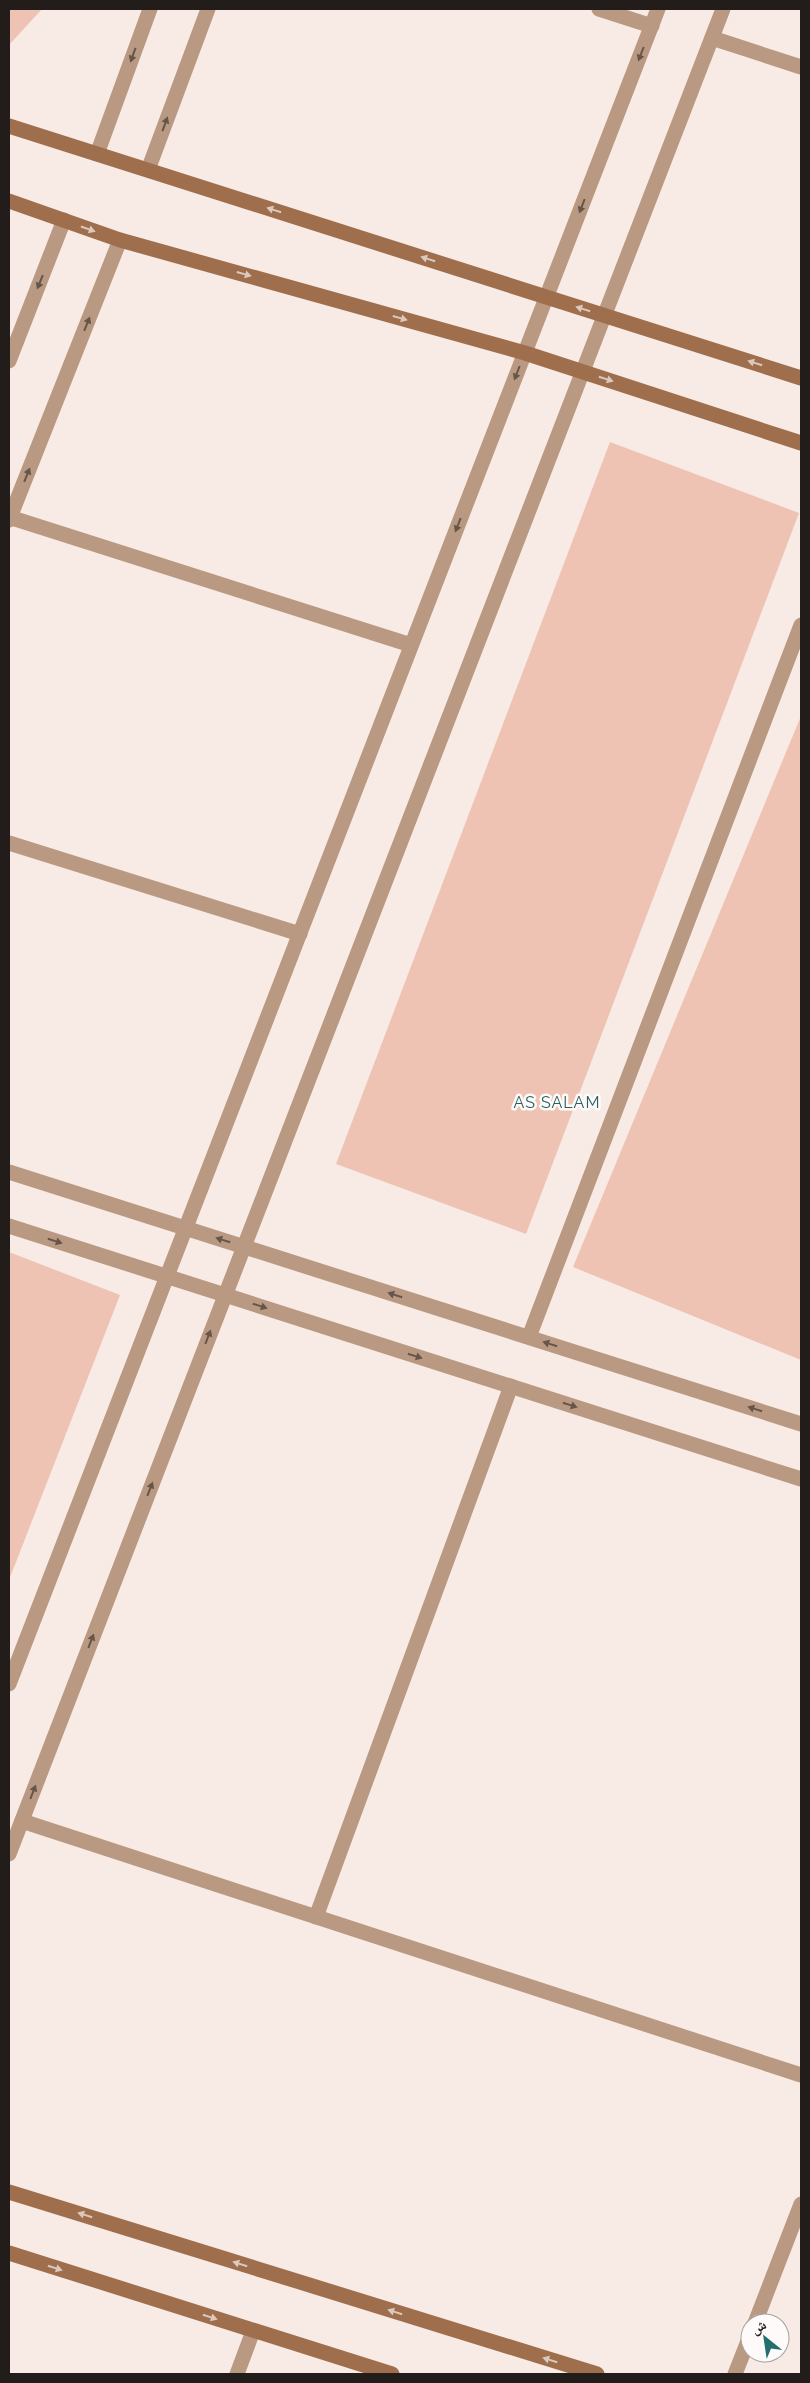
<svg xmlns="http://www.w3.org/2000/svg" width="810" height="2383" font-family="Raleway,'Noto Naskh Arabic',sans-serif">
  <style>
    .building { fill: #eec3b3 }
    .lines { fill: none; stroke-linecap: round; stroke-linejoin: round }
    .street { stroke: #ba9982; stroke-width: 15 }
    .secondary { stroke: #9f6f4d; stroke-width: 15 }
    .oneway { fill: #665549 }
    .oneway2 { fill: #dcc9bd }
    .labels { text-anchor: middle; stroke-width: 5; stroke-linejoin: round; paint-order: stroke }
    .neighbourhood-label { font-size: 16px; letter-spacing: 1px; fill: #266060; stroke: #fdfaf9 }
  </style>
  <rect width="100%" height="100%" fill="#f8eae5"/>
  <g class="building">
    <polygon points="9,9 42,9 9,45"/>
    <polygon points="610,442 799,513 526,1234 336,1164"/>
    <polygon points="801,716 801,1360 573,1267"/>
    <polygon points="9,1252 120,1295 9,1580"/>
  </g>
  <g class="lines">
    <g class="street">
      <polyline points="599,9 652,26"/>
      <polyline points="712,38 801,67"/>
      <polyline points="97,154 150,9"/>
      <polyline points="148,170 208,9"/>
      <polyline points="9,361 64,220"/>
      <polyline points="9,517 411,645"/>
      <polyline points="9,520 120,240"/>
      <polyline points="9,843 300,934"/>
      <polyline points="9,1172 801,1424"/>
      <polyline points="9,1226 801,1479"/>
      <polyline points="529,1337 801,625"/>
      <polyline points="9,1684 658,9"/>
      <polyline points="22,1821 801,2075"/>
      <polyline points="9,1854 723,9"/>
      <polyline points="316,1917 511,1386"/>
      <polyline points="755,2323 801,2204"/>
      <polyline points="237,2374 253,2331"/>
      <polyline points="735,2374 750,2336"/>
    </g>
    <g class="secondary">
      <polyline points="9,126 801,378"/>
      <polyline points="9,201 120,240 525,353 801,443"/>
      <polyline points="9,2192 597,2374"/>
      <polyline points="9,2253 392,2374"/>
    </g>
  </g>
  <defs><path id="oneway-solid" d="M-6-.8H1V-3.2L6.5 0L1 3.2V.8H-6Z" transform="scale(1.25)"/></defs>
  <g class="oneway">
    <use href="#oneway-solid" transform="translate(641 54) rotate(111)"/>
    <use href="#oneway-solid" transform="translate(133 55) rotate(110)"/>
    <use href="#oneway-solid" transform="translate(165 124) rotate(-70)"/>
    <use href="#oneway-solid" transform="translate(582 206) rotate(111)"/>
    <use href="#oneway-solid" transform="translate(40 282) rotate(112)"/>
    <use href="#oneway-solid" transform="translate(87 324) rotate(-68)"/>
    <use href="#oneway-solid" transform="translate(517 373) rotate(111)"/>
    <use href="#oneway-solid" transform="translate(27 475) rotate(-68)"/>
    <use href="#oneway-solid" transform="translate(458 525) rotate(111)"/>
    <use href="#oneway-solid" transform="translate(223 1240) rotate(-162)"/>
    <use href="#oneway-solid" transform="translate(55 1241) rotate(18)"/>
    <use href="#oneway-solid" transform="translate(395 1295) rotate(-162)"/>
    <use href="#oneway-solid" transform="translate(260 1306) rotate(18)"/>
    <use href="#oneway-solid" transform="translate(208 1337) rotate(-69)"/>
    <use href="#oneway-solid" transform="translate(550 1344) rotate(-162)"/>
    <use href="#oneway-solid" transform="translate(415 1356) rotate(18)"/>
    <use href="#oneway-solid" transform="translate(570 1405) rotate(18)"/>
    <use href="#oneway-solid" transform="translate(755 1409) rotate(-162)"/>
    <use href="#oneway-solid" transform="translate(150 1489) rotate(-69)"/>
    <use href="#oneway-solid" transform="translate(91 1641) rotate(-69)"/>
    <use href="#oneway-solid" transform="translate(33 1792) rotate(-69)"/>
  </g>
  <g class="oneway2">
    <use href="#oneway-solid" transform="translate(274 210) rotate(-162)"/>
    <use href="#oneway-solid" transform="translate(88 229) rotate(19)"/>
    <use href="#oneway-solid" transform="translate(428 259) rotate(-162)"/>
    <use href="#oneway-solid" transform="translate(244 274) rotate(16)"/>
    <use href="#oneway-solid" transform="translate(583 309) rotate(-163)"/>
    <use href="#oneway-solid" transform="translate(400 318) rotate(16)"/>
    <use href="#oneway-solid" transform="translate(755 363) rotate(-162)"/>
    <use href="#oneway-solid" transform="translate(606 379) rotate(18)"/>
    <use href="#oneway-solid" transform="translate(85 2215) rotate(-163)"/>
    <use href="#oneway-solid" transform="translate(240 2264) rotate(-163)"/>
    <use href="#oneway-solid" transform="translate(55 2268) rotate(18)"/>
    <use href="#oneway-solid" transform="translate(395 2312) rotate(-163)"/>
    <use href="#oneway-solid" transform="translate(210 2317) rotate(18)"/>
    <use href="#oneway-solid" transform="translate(550 2360) rotate(-163)"/>
  </g>
  <g class="labels">
    <g class="neighbourhood-label">
      <text x="557" y="1108">AS SALAM</text>
    </g>
  </g>
  <rect width="810" height="2383" fill="none" stroke="#221d1b" stroke-width="20"/>
  <g transform="translate(765 2338) rotate(330)"><circle r="24" fill="#fdfaf9" stroke="#a5a2a0"/>
  <path d="M0-4L9 19L0 12L-9 19Z" fill="#236e6e"/>
  <text y="-8" font-size="14" font-weight="bold" text-anchor="middle" fill="#221d1b">ش</text>
  </g>
</svg>
